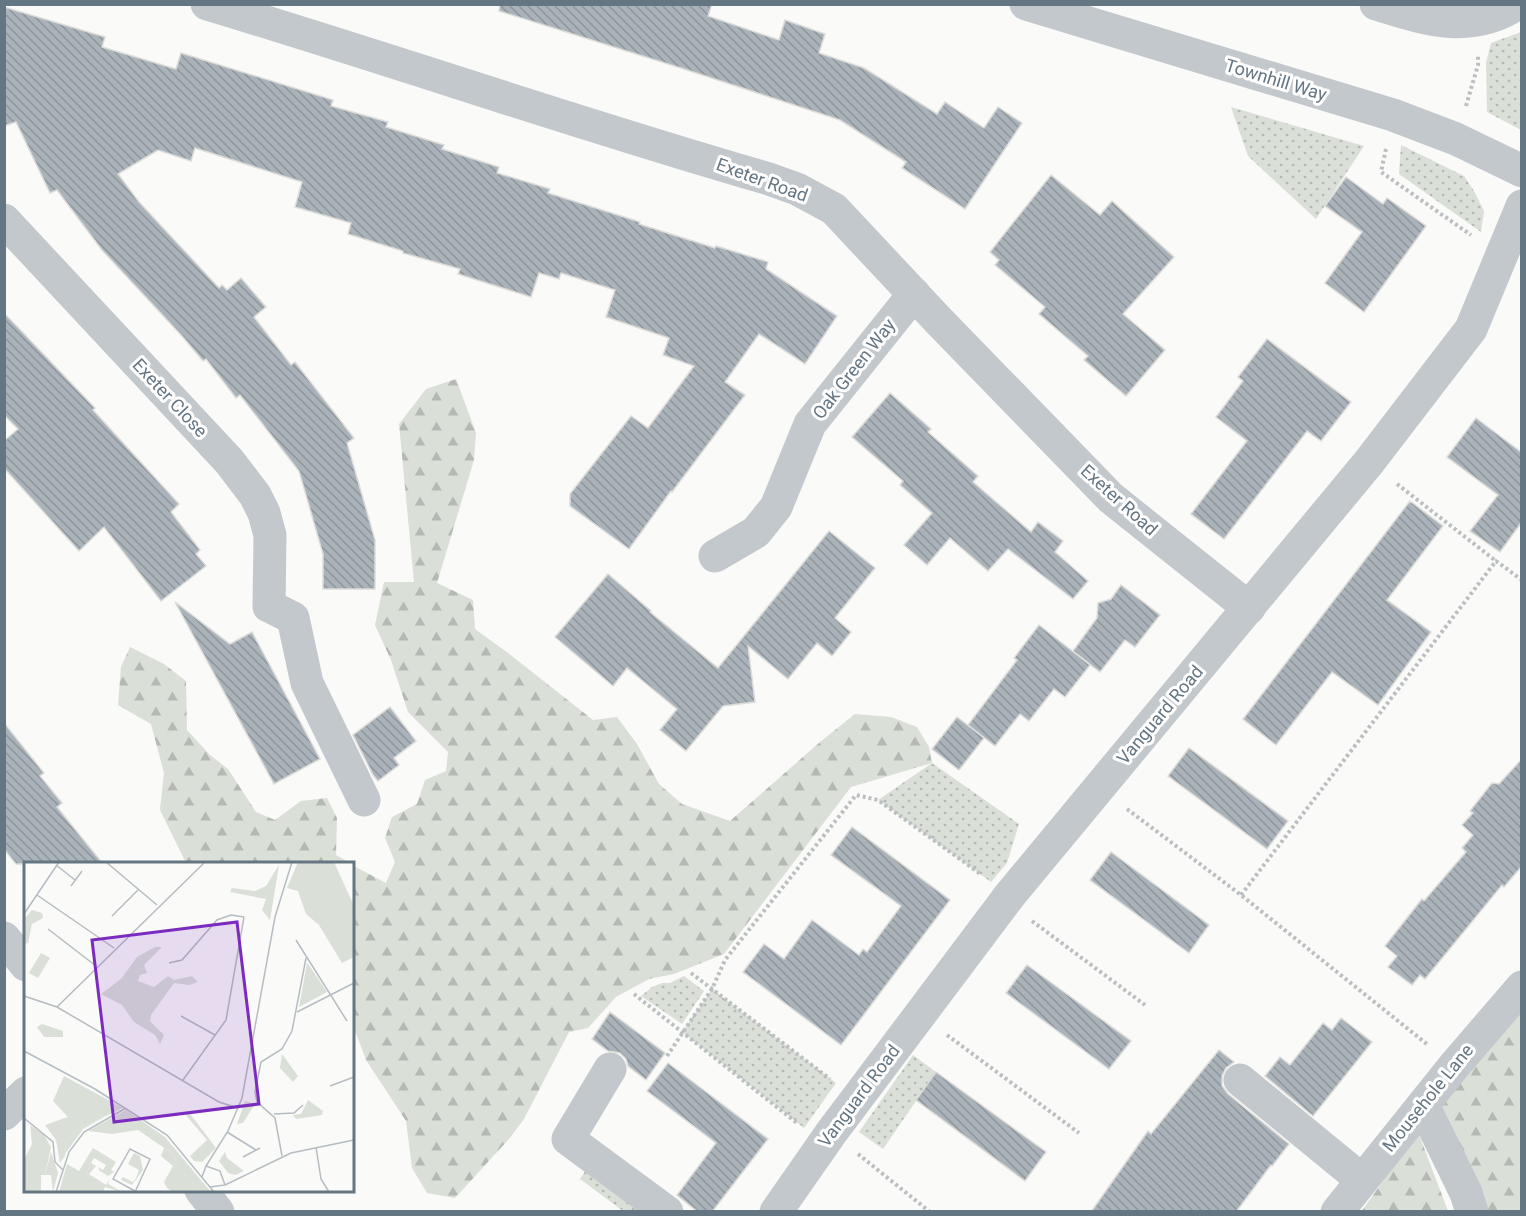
<svg xmlns="http://www.w3.org/2000/svg" width="1526" height="1216" font-family="Roboto,sans-serif">
  <style>
    .grass { fill: url(#grass-dots) }
    .forest { fill: url(#forest-firs) }
    .building { fill: url(#building-back-hatch); stroke: #dcdcda; stroke-width: 1.5 }
    .lines { fill: none; stroke-linecap: round; stroke-linejoin: round }
    .path { stroke: #bbbfc2; stroke-width: 4; stroke-dasharray: 3 3; stroke-linecap: butt }
    .minor { stroke: #c3c8cc; stroke-width: 33 }
    .labels { text-anchor: middle; stroke-width: 6; stroke-linejoin: round; paint-order: stroke }
    .street-label { font-size: 18px; fill: #657683; stroke: #fff }
    .inset-road { fill: none; stroke: #b5bdc2; stroke-width: 1.5 }
    .view { fill: #7b2cbf; fill-opacity: 0.15; stroke: #7b2cbf; stroke-width: 3 }
    .inset-edge { fill: none; stroke: #657683; stroke-width: 3 }
  </style>
  <defs>
    <pattern id="grass-dots" width="8" height="8" patternUnits="userSpaceOnUse" patternTransform="scale(1.5)"><rect width="8" height="8" fill="#dadfd7"/><path d="M2 2h.1M6 6h.1" fill="none" stroke="#b4b9b4" stroke-width="1.8" stroke-linecap="round"/></pattern>
    <pattern id="forest-firs" width="22" height="20" patternUnits="userSpaceOnUse" patternTransform="scale(1.5)"><rect width="22" height="20" fill="#dadfd7"/><path d="M5 1l3.5 6h-7zM16 11l3.5 6h-7z" fill="#b4b9b4"/></pattern>
    <pattern id="building-back-hatch" width="6" height="6" patternUnits="userSpaceOnUse" patternTransform="scale(1.5)"><rect width="6" height="6" fill="#aab3b9"/><path d="M-1 5l2 2M0 0l6 6M5-1l2 2" fill="none" stroke="#8e969c"/></pattern>
  </defs>
  <rect width="100%" height="100%" fill="#fafaf8"/>
  <g class="grass">
    <polygon points="1521,32 1522,33 1521,130 1487,112 1486,63 1491,43"/>
    <polygon points="1231,107 1364,146 1316,219 1248,156"/>
    <polygon points="1401,145 1464,176 1474,191 1484,211 1481,232 1399,174"/>
    <polygon points="932,763 1019,824 1007,863 991,882 878,800"/>
    <polygon points="684,976 704,991 682,1024 641,996 652,987 662,983 670,983"/>
    <polygon points="712,989 836,1083 804,1128 682,1032"/>
    <polygon points="913,1055 936,1072 883,1149 859,1132"/>
    <polygon points="588,1167 648,1211 623,1211 580,1179"/>
  </g>
  <g class="forest">
    <polygon points="456,379 476,433 474,460 437,583 473,600 475,629 508,653 593,720 617,717 637,744 659,784 682,804 730,821 820,742 855,714 891,717 917,727 929,747 932,763 851,787 724,954 674,974 649,979 616,997 588,1028 569,1032 524,1119 509,1139 455,1198 427,1193 412,1168 406,1121 366,1060 353,1025 352,865 386,883 395,862 385,838 392,817 417,804 425,780 446,771 448,752 408,712 391,660 375,625 384,582 414,582 399,424 426,389"/>
    <polygon points="130,647 164,664 186,681 187,730 210,755 228,769 256,812 275,820 301,801 327,798 337,818 336,855 350,863 186,863 160,810 164,773 151,724 118,705 121,667"/>
    <polygon points="1521,1012 1521,1211 1485,1211 1438,1107"/>
    <polygon points="1418,1132 1448,1211 1361,1212"/>
  </g>
  <g class="building">
    <polygon points="500,4 712,4 708,16 779,40 785,20 825,34 819,53 864,68 937,114 945,102 984,128 998,107 1022,123 965,209 902,168 906,162 840,120 684,69 499,11"/>
    <polygon points="4,7 105,37 102,47 176,69 181,53 333,100 331,106 388,122 386,127 444,145 442,149 499,167 497,173 550,189 548,193 640,222 639,224 715,248 716,246 768,262 766,269 837,316 805,364 759,334 725,382 745,395 672,492 671,491 629,549 570,506 570,494 631,416 648,428 694,366 663,355 669,338 606,317 615,290 561,273 559,279 539,273 531,297 458,274 460,269 403,253 403,251 348,234 351,223 295,207 302,182 195,148 191,161 158,150 118,174 139,202 219,288 222,285 227,290 241,278 266,307 254,317 291,365 295,362 354,438 347,443 375,540 375,589 323,589 323,554 299,471 240,395 236,398 206,359 203,361 182,336 102,250 57,190 50,193 16,122 4,126"/>
    <polygon points="1051,175 1100,215 1112,201 1174,257 1123,314 1165,350 1126,396 1084,360 1088,356 1039,314 1045,307 995,265 999,260 990,252"/>
    <polygon points="1346,177 1383,204 1387,198 1426,226 1364,312 1325,283 1362,232 1325,206"/>
    <polygon points="4,313 95,408 93,410 179,504 171,512 200,550 196,554 206,566 161,601 104,527 79,551 4,468 4,441 18,429 4,415"/>
    <polygon points="1267,339 1351,402 1321,441 1307,431 1224,539 1191,514 1247,441 1216,417 1243,381 1238,377"/>
    <polygon points="890,393 931,429 928,432 978,476 973,482 1031,532 1038,522 1063,541 1055,552 1088,581 1073,599 1008,549 988,571 950,538 927,565 904,545 932,513 900,485 903,481 852,437"/>
    <polygon points="1476,418 1521,452 1521,523 1500,552 1470,531 1498,495 1447,457"/>
    <polygon points="1410,501 1443,526 1387,600 1431,632 1378,705 1332,672 1276,745 1243,719"/>
    <polygon points="829,531 875,568 835,618 851,632 832,656 817,643 788,679 748,646 755,702 723,706 686,751 660,730 677,709 627,668 613,686 555,637 608,574 651,611 650,612 718,668"/>
    <polygon points="1121,585 1160,615 1135,647 1125,640 1100,672 1073,651 1097,618 1098,603 1111,599"/>
    <polygon points="175,602 230,644 252,632 320,759 274,784"/>
    <polygon points="1039,625 1090,665 1065,697 1054,689 1029,721 1020,714 995,746 968,725 1017,660 1014,658"/>
    <polygon points="390,707 416,741 394,758 399,765 378,781 373,775 353,735"/>
    <polygon points="957,717 984,738 959,770 932,749"/>
    <polygon points="4,723 44,773 40,776 62,803 57,807 103,864 16,864 4,849"/>
    <polygon points="1189,748 1288,821 1267,849 1168,776"/>
    <polygon points="1521,760 1521,867 1504,887 1502,885 1425,979 1420,975 1412,985 1388,967 1397,956 1385,946 1422,899 1424,901 1466,852 1462,848 1473,835 1462,825 1473,813 1470,811 1492,783 1499,784"/>
    <polygon points="852,827 950,900 841,1045 743,972 764,944 784,959 812,920 859,955 863,949 867,952 901,906 831,855"/>
    <polygon points="1111,852 1209,925 1189,953 1090,880"/>
    <polygon points="1027,965 1131,1041 1109,1069 1006,993"/>
    <polygon points="610,1012 665,1053 646,1080 628,1066 626,1059 620,1053 608,1051 592,1039"/>
    <polygon points="1341,1018 1372,1042 1313,1116 1265,1076 1280,1057 1290,1065 1323,1023 1332,1030"/>
    <polygon points="1219,1050 1234,1062 1226,1068 1222,1076 1222,1086 1228,1094 1289,1144 1272,1166 1271,1165 1236,1212 1091,1212 1148,1131 1151,1134"/>
    <polygon points="668,1063 768,1139 712,1212 698,1212 677,1195 716,1143 647,1091"/>
    <polygon points="936,1072 1046,1152 1025,1181 916,1100"/>
  </g>
  <g class="lines">
    <g class="path">
      <polyline points="1466,106 1478,65 1478,56"/>
      <polyline points="1386,149 1381,172 1471,235"/>
      <polyline points="1397,484 1496,561"/>
      <polyline points="1127,809 1241,895 1428,1045"/>
      <polyline points="1241,895 1496,561 1522,580"/>
      <polyline points="1032,921 1145,1005"/>
      <polyline points="691,973 830,1079"/>
      <polyline points="634,994 797,1123"/>
      <polyline points="947,1035 1079,1133"/>
      <polyline points="667,1056 712,989 725,960 856,795 878,800 982,875"/>
      <polyline points="858,1154 930,1212"/>
    </g>
    <g class="minor">
      <path d="M207,4c187,56 371,120 559,174l31,11 37,20 104,111 173,178 138,110"/>
      <polyline points="1026,4 1393,115 1456,139 1522,171"/>
      <path d="M1376,4c49,15 94,31 141,0"/>
      <polyline points="4,220 229,461 255,495 264,513 270,535 269,606 293,618 307,683 364,800"/>
      <polyline points="715,556 756,532 776,507 810,424 914,294"/>
      <polyline points="4,938 26,965"/>
      <polyline points="610,1069 568,1139 667,1212"/>
      <polyline points="1240,1080 1362,1180"/>
      <polyline points="1423,1105 1466,1193 1472,1212"/>
      <polyline points="4,1114 26,1093"/>
      <polyline points="201,1190 218,1212"/>
      <polyline points="776,1212 831,1133 1010,895 1369,462 1471,329 1522,206"/>
      <polyline points="1337,1212 1454,1066 1522,987"/>
    </g>
  </g>
  <g class="labels">
    <g class="street-label">
      <text transform="translate(1276 80) rotate(17)" y="6">Townhill Way</text>
      <text transform="translate(762 180) rotate(20)" y="6">Exeter Road</text>
      <text transform="translate(854 369) rotate(-52)" y="6">Oak Green Way</text>
      <text transform="translate(170 398) rotate(47)" y="6">Exeter Close</text>
      <text transform="translate(1119 500) rotate(42)" y="6">Exeter Road</text>
      <text transform="translate(1160 715) rotate(-50)" y="6">Vanguard Road</text>
      <text transform="translate(859 1096) rotate(-53)" y="6">Vanguard Road</text>
      <text transform="translate(1428 1098) rotate(-51)" y="6">Mousehole Lane</text>
    </g>
  </g>
  <g transform="translate(24 862)">
    <rect width="330" height="330" fill="#fafaf8"/>
    <path d="M17,91l9,5 -12,20 -9,-5zM283,101l20,29 -28,15zM258,192l16,22 -5,6 -13,-14zM221,239l10,3 -12,19 -6,1zM82,254l-23,13 -18,25 1,-13 10,-11zM69,286l23,14 -5,8 3,2 -6,4 -8,-5 -2,-4 5,3 3,-5 -12,-7 -3,5 5,3 -7,8 17,11 4,-6 -2,5 14,8 -17,-5 -2,5h-5l-11,-19 3,-8 -5,-4zM140,286l9,6 6,14 23,24h-29l-6,-4 -3,-6 9,-16 -12,-10zM27,290l7,21 -5,19 -2,-17h-6zM201,290l2,6 17,13 -9,4 -7,-2 -9,-12zM110,291l6,3 3,14 -11,15 -11,-5 2,-3 10,5 3,-4 3,-8 -11,-6z" fill="#dadfd7"/>
    <path d="M274,0h36l20,44v51l-12,6 -23,-38 -13,-11 -8,-23 -11,-3zM255,3l-9,55 -8,-10 4,-11 -36,-7 2,-4 23,3 11,-5zM8,48l10,3 1,5 -11,6 -4,19 -4,1v-25zM131,85h7l-18,18 3,8 -7,2 -2,6 16,6 14,-11 6,4 18,-4 6,6 -9,3 -15,-2 -23,32 -1,6 14,14 -4,9 -5,-9 -21,-13 -12,-17 -21,-11 20,-15 16,-22zM284,102l15,22 -5,4 -15,-2zM18,162l21,7v6h-19l-7,-10zM40,214l59,32 -47,22 -10,11 -1,15 -5,7 -4,-23 -11,-15 23,-8 -15,-16zM284,238l15,11 -1,4 -26,4 -3,-4 8,-1zM102,248l39,27 46,55h-9l-23,-24 -6,-14 -35,-24 -26,4 -24,-3zM164,249l28,37 -14,14 -8,-1 -4,-5 17,-16 -23,-27zM6,263l14,10 7,12 -6,28h-4v17h-17v-32l8,-16zM61,299l5,4 -3,8 11,18 -39,1 8,-28 12,7z" fill="#dadfd7"/>
    <path class="inset-road" d="M82,0l51,43M32,3l19,15M47,24l11,-15M13,33l77,53M0,52l35,-52M88,54l26,-26M24,67l48,37M272,78l51,81M145,101l13,-3 35,-40 14,-5 13,2M0,134l33,11 162,95 19,6M33,145l148,-145M273,150l57,-29M157,154l34,19M0,189l71,38 72,46 47,57M159,218l43,-60 18,-103M306,224l24,-9M250,252l20,-1 9,-8M0,256l29,24 2,20 8,8M203,270l29,18M292,285l5,32 8,13M258,294l-7,-38 -18,-16 -2,-10 6,-30 21,-13 10,-18 14,-73M219,295l17,-9M182,304l22,-35 14,-33 33,-181 17,-55M178,315l4,-11 14,5 5,14 -15,2M201,323l66,-32 63,-13M32,330l13,-40 15,-20 42,-24M111,330l15,-33 -20,-10 -17,30 22,12"/>
    <path class="view" d="M213,60l22,182 -145,18 -22,-182z"/>
    <rect width="330" height="330" class="inset-edge"/>
  </g>
  <rect width="1526" height="1216" fill="none" stroke="#657683" stroke-width="12"/>
</svg>
